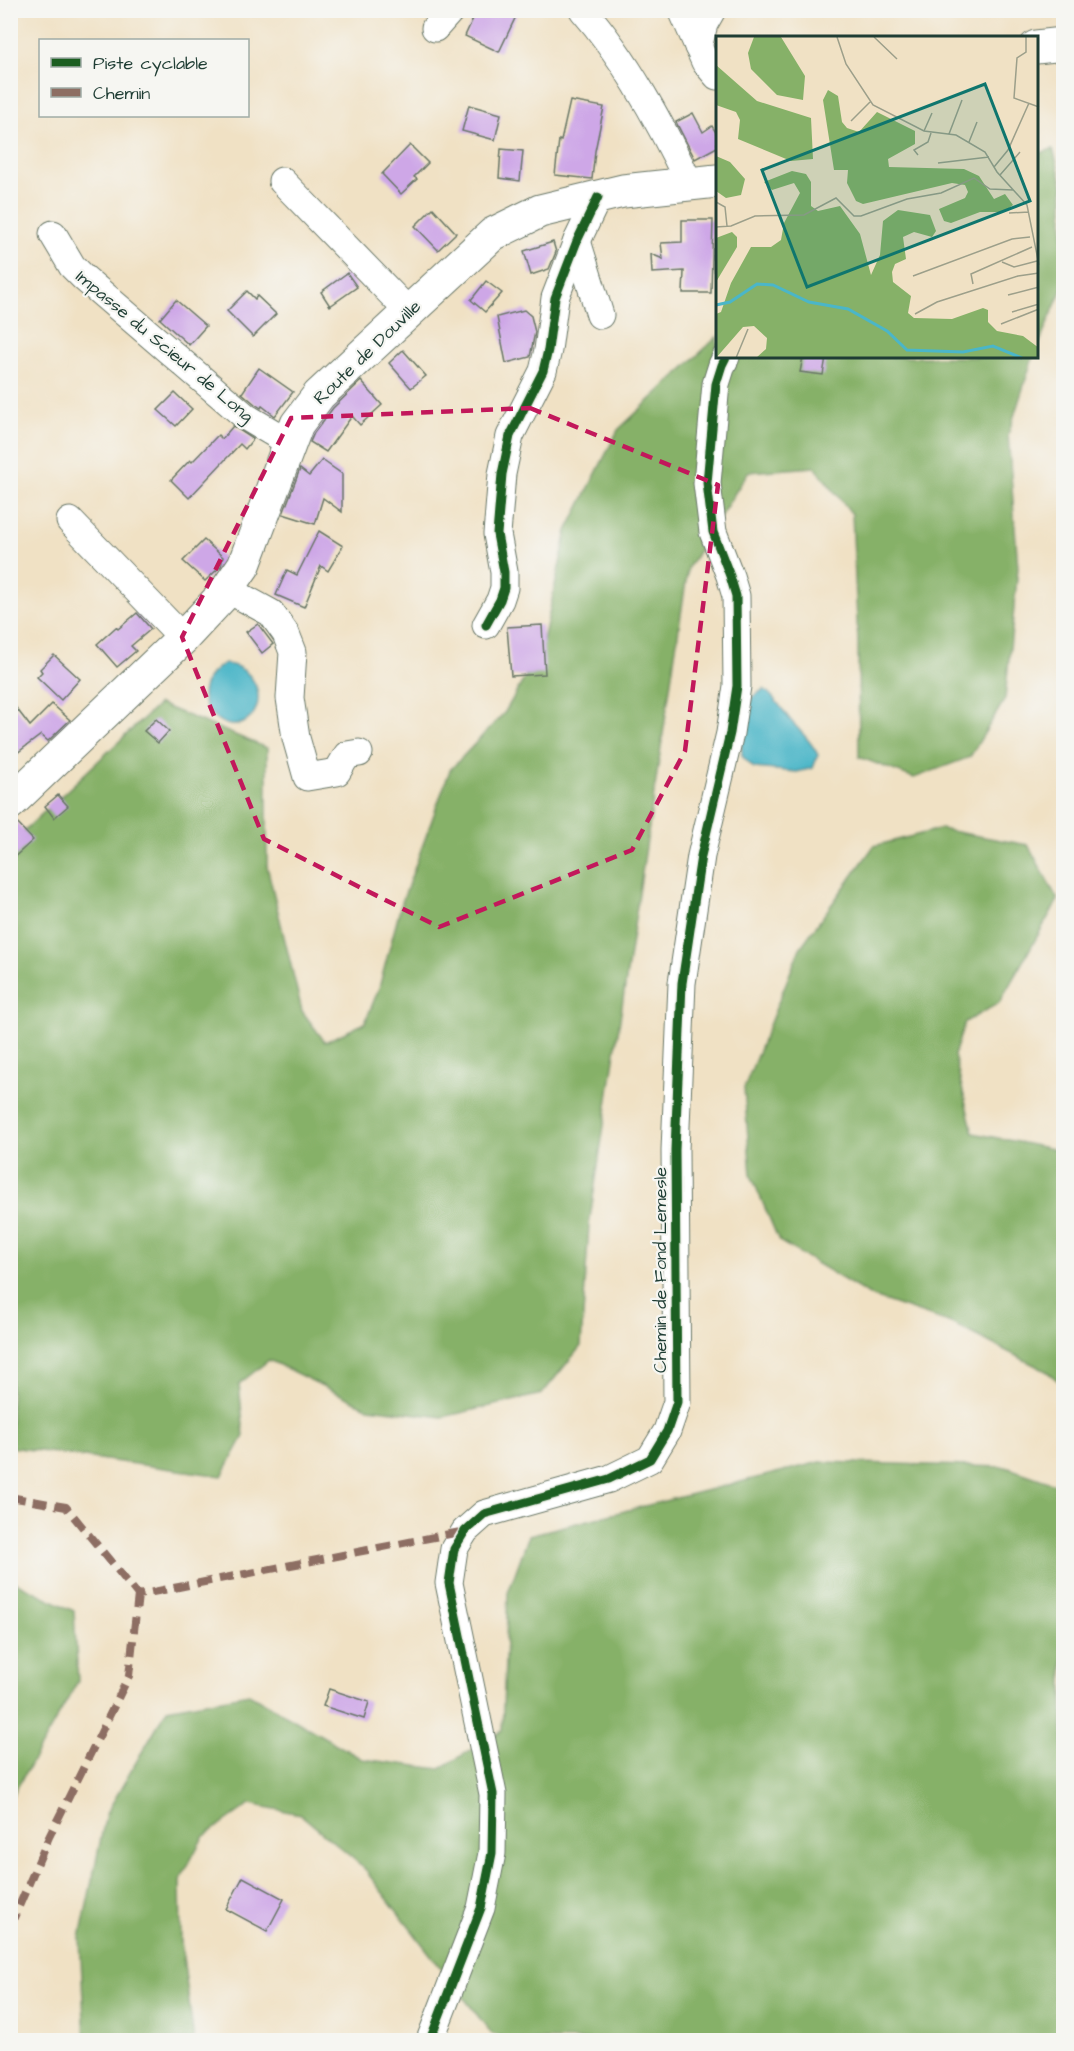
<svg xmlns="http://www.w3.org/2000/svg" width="1074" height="2051" font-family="'Architects Daughter',sans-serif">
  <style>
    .forest { fill: #86b168; stroke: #52774e; stroke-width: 1.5 }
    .water { fill: #4bb6c8; stroke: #357a7e; stroke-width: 1.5 }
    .building { fill: #cea7e7 }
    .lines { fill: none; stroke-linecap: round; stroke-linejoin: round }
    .minor-casing { stroke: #687666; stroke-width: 29 }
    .major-casing { stroke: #687666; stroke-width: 35 }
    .minor { stroke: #fff; stroke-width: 27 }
    .major { stroke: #fff; stroke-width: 33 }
    .quiet { stroke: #8d6e63; stroke-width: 8; stroke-dasharray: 15 8; stroke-linecap: butt }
    .cycleway-casing { stroke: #f6f6f2; stroke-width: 13 }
    .cycleway { stroke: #1b5e20; stroke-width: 9 }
    .marked { fill: none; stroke: #c2185b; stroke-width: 4.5; stroke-dasharray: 12 8; stroke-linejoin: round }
    .labels { text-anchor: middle; stroke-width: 4.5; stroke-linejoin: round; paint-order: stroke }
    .street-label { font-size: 18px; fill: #1f3d34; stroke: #f6f6f2 }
    .inset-river { fill: none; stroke: #4bb6c8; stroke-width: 3 }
    .inset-road { fill: none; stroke: #9c9f8a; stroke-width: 1.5 }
    .view { fill: #0f766e; fill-opacity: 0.15; stroke: #0f766e; stroke-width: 3 }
    .inset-edge { fill: none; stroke: #1f3d34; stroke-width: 3 }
  </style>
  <rect width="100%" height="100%" fill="#f6f6f2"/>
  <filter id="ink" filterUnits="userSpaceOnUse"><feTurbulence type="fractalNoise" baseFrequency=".0167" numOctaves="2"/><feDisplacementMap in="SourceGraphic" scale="12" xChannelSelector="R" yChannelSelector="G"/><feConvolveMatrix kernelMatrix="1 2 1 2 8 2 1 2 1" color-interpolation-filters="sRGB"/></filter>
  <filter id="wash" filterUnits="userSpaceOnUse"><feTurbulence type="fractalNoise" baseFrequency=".008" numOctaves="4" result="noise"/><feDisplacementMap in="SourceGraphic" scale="24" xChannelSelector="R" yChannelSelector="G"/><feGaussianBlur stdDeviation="1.35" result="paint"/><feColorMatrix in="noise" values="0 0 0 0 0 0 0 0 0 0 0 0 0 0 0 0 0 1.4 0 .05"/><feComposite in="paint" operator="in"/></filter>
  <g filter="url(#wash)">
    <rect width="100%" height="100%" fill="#f0e1c4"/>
    <g class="forest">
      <polygon points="1053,149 1063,186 1063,286 1037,349 1037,154"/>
      <polygon points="717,337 717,357 1033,357 1008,435 1018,568 1005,699 970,757 914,778 859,757 858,643 852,514 815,467 748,472 688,568 589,1225 581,1346 542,1394 443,1417 368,1408 269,1360 239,1384 244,1436 222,1476 11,1447 11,843 159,704 267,748 267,866 302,1011 325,1042 365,1023 379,988 401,905 450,770 505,712 541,650 567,531 618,430"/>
      <polygon points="940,829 1028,845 1058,900 999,1003 965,1022 954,1055 973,1133 1063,1151 1063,1385 1046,1371 951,1323 871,1296 779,1241 751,1175 744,1088 800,948 874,846"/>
      <polygon points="820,1462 1006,1467 1063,1487 1063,2040 512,2040 492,2034 362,1866 300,1814 250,1804 203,1837 180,1880 181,1942 194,2040 85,2040 80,1938 106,1814 167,1709 249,1694 362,1759 440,1769 502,1731 508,1593 529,1535"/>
      <polygon points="11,1580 74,1611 78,1681 14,1793 11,1797"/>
    </g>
    <g class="water">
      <path d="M224,664c11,0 18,4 25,11 26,30 -9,70 -38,39 -16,-17 -5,-41 13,-50z"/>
      <path d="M764,689c13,10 18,21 28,33 10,11 19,19 26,33l-5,13 -16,4 -43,-4 -12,-12 -1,-21 12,-38z"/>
    </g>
    <g id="blocks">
      <g class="building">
        <polygon points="477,10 519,10 499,52 465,36"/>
        <polygon points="570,101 604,107 595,151 592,179 555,175 559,140 561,141"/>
        <polygon points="469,105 501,114 495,140 462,131"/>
        <polygon points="693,113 703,132 712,126 717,134 717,147 695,159 676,122"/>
        <polygon points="410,145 428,163 414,177 417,179 401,194 382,174"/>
        <polygon points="501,149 523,151 520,181 499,178"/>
        <polygon points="433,208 456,233 438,250 415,226"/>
        <polygon points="682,220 713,220 711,293 683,293 684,271 652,273 651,254 663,259 661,243 682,242"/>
        <polygon points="553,242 556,252 549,269 531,275 524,251"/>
        <polygon points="347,273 357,287 330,306 321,292"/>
        <polygon points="486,281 502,293 485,312 471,300"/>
        <polygon points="247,291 255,299 257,296 276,314 253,337 227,311"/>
        <polygon points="176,300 206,326 189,345 160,319"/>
        <polygon points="524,310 531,316 535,332 530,357 506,363 497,317"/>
        <polygon points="403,350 426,376 411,388 389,363"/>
        <polygon points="803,357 826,357 823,375 800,372"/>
        <polygon points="259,368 293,392 275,416 262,406 261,408 255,404 242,393"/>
        <polygon points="361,381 382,405 360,425 352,416 326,452 310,442 314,433 333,408"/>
        <polygon points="175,393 192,409 176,426 158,410"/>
        <polygon points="233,426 253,439 245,449 240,444 189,498 171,480 190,460 192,462 218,435 222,439"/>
        <polygon points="322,460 342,474 342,512 323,498 315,524 283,514 300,469 309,476"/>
        <polygon points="319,531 343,546 328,571 321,566 304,607 276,595 287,570 297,575"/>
        <polygon points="204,540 223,557 221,566 205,581 183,561"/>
        <polygon points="137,613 151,629 131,646 136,651 117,667 97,644 116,627 118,629"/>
        <polygon points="258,624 273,644 262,653 246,632"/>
        <polygon points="542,625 545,674 511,676 507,627"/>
        <polygon points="54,655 80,679 61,700 37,677 42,672 40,669"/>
        <polygon points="10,700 30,726 52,704 70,720 48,741 41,735 13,756 10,754"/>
        <polygon points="156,719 169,731 158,743 144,731"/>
        <polygon points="58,795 68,806 54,818 45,806"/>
        <polygon points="10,821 15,821 33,840 10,861"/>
        <polygon points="329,1689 369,1702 364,1719 323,1706"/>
        <polygon points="243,1877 284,1899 267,1931 226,1909"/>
      </g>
    </g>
  </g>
  <g filter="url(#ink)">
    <use href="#blocks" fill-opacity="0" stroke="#687666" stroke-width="1.5"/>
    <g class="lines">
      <g class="minor-casing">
        <g id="minor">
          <path d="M583,10c44,50 79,116 107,175"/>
          <polyline points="682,10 705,62 717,76"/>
          <polyline points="435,28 451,10"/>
          <polyline points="698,47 704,24 712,10"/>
          <polyline points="282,181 408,311"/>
          <polyline points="53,234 72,266 84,278 246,417 290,443"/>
          <polyline points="577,241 600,315"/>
          <polyline points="70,521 183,638"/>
          <polyline points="227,589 271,613 286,634 293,652 290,698 296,738 307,777 337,772 347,755 359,753"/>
          <polyline points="486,625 500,600 504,588 504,572 497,534 502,474 510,436 543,371 548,350 555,298 577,241 598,197"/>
          <polyline points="430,2040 481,1908 492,1853 493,1794 449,1583 454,1549 465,1531 484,1514 609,1479 650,1459 667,1431 677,1402 675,1150 682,983 701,856 730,733 737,686 736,596 730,576 713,532 707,483 716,384 722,365 726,357"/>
        </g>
      </g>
      <g class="major-casing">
        <g id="major">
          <polyline points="1036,47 1064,44"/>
          <polyline points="10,803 183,638 224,594 244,565 297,424 319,395 493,234 540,211 623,191 717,181"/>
        </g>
      </g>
      <use href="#minor" class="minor"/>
      <use href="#major" class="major"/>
      <g class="quiet">
        <polyline points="10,14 13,10"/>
        <polyline points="10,1497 66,1507 138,1595 465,1531"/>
        <polyline points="10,1927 49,1837 129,1676 138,1595"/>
      </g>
      <g class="cycleway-casing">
        <g id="cycleway">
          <polyline points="486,625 500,600 504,588 504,572 497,534 502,474 510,436 543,371 548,350 555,298 577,241 598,197"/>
          <polyline points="430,2040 481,1908 492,1853 493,1794 449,1583 454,1549 465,1531 484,1514 609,1479 650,1459 667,1431 677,1402 675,1150 682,983 701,856 730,733 737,686 736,596 730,576 713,532 707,483 716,384 722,365 726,357"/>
        </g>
      </g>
      <use href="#cycleway" class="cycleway"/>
    </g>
  </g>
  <path class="marked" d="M530,408l188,77 -33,266 -53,99 -193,77 -175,-88 -82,-202 109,-219z"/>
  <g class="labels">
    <g class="street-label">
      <text transform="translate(165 346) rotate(40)" y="6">Impasse du Scieur de Long</text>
      <text transform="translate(367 352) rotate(-44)" y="6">Route de Douville</text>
      <text transform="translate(660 1270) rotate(-90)" y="6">Chemin de Fond Lemesle</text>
    </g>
  </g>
  <g transform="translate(716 36)">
    <rect width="322" height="322" fill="#f0e1c4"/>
    <path d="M38,1h27l24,39 -2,24 -26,-5 -26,-26 -3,-16zM0,29l41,36 54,17 2,41 -22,2 -53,-22 2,-19 -4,-8 -20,-7zM112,54l10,6 4,26 5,6 12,4 18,-20 38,19v13l-27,15 1,8 75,2 15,7 15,23 11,-5 8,11 -9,7h-24l-29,11 -7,-2 -5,-12 26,-11 3,-6 -3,-7 -13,-2 -89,21 -7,-3 -9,-18 1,-13h-14l-11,-70zM0,120l14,6 15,17 -4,16 -15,3 -10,-7zM76,135l14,3 5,8v24l7,5 22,-5 20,28 11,41 9,-20 3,-34 15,-11 32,5 6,16 -4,6 -18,-5 -11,5 3,22 -11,5 -3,8 1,10 18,14 -3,17 6,5 38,1 31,-11 5,2v12l9,9 26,5 16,12 -1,10h-282l10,-9 1,-11 -13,-12 -11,1 -27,31v-44l5,-2 10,-29 20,-36h20l10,-7 3,-17 16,-30 -6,-10 -22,7 -8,-8zM16,196l5,5v10l-21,35v-44z" fill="#86b168"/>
    <path class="inset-river" d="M0,269l14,-3 27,-18 16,1 36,17 39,7 39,22 20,19 56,2 30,-6 29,12"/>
    <path class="inset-road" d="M121,1l9,27 27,41 51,26 32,4 29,17 12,20 30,33 12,60M158,1l23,22M310,1v15l-9,6 -3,40 25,9M135,85l19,-19M208,95l8,-18M233,98l13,-34M253,106l8,-20M202,119l-4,-5 14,-8 3,-9M222,127l51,-6M278,131l14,-17 21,-47M284,139l20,-23M0,166l9,5 2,19M293,177l20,-1M0,191l15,-1 24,-10 49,-1 32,-17 18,18h7l46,-17 34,-6 33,-15 16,11 23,1M286,226l12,5 23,-6M197,240l99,-37 18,-2M257,248l-2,-10 61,-27M292,259l31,-8M296,276l27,-8M199,278l22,-12 81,-26 21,-3M285,288l38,-15M20,322l12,-29"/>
    <path class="view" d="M269,48l45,117 -223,86 -45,-117z"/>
    <rect width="322" height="322" class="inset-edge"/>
  </g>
  <rect width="1074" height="2051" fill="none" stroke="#f6f6f2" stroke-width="36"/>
  <rect x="39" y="39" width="210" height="78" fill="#f6f6f2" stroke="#a0aca6" stroke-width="1.5"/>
  <rect x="51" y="58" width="30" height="9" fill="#1b5e20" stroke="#a0aca6" stroke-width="1.5"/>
  <text x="93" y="69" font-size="18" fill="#1f3d34">Piste cyclable</text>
  <rect x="51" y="88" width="30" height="9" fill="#8d6e63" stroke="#a0aca6" stroke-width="1.5"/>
  <text x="93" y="99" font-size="18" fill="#1f3d34">Chemin</text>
</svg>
